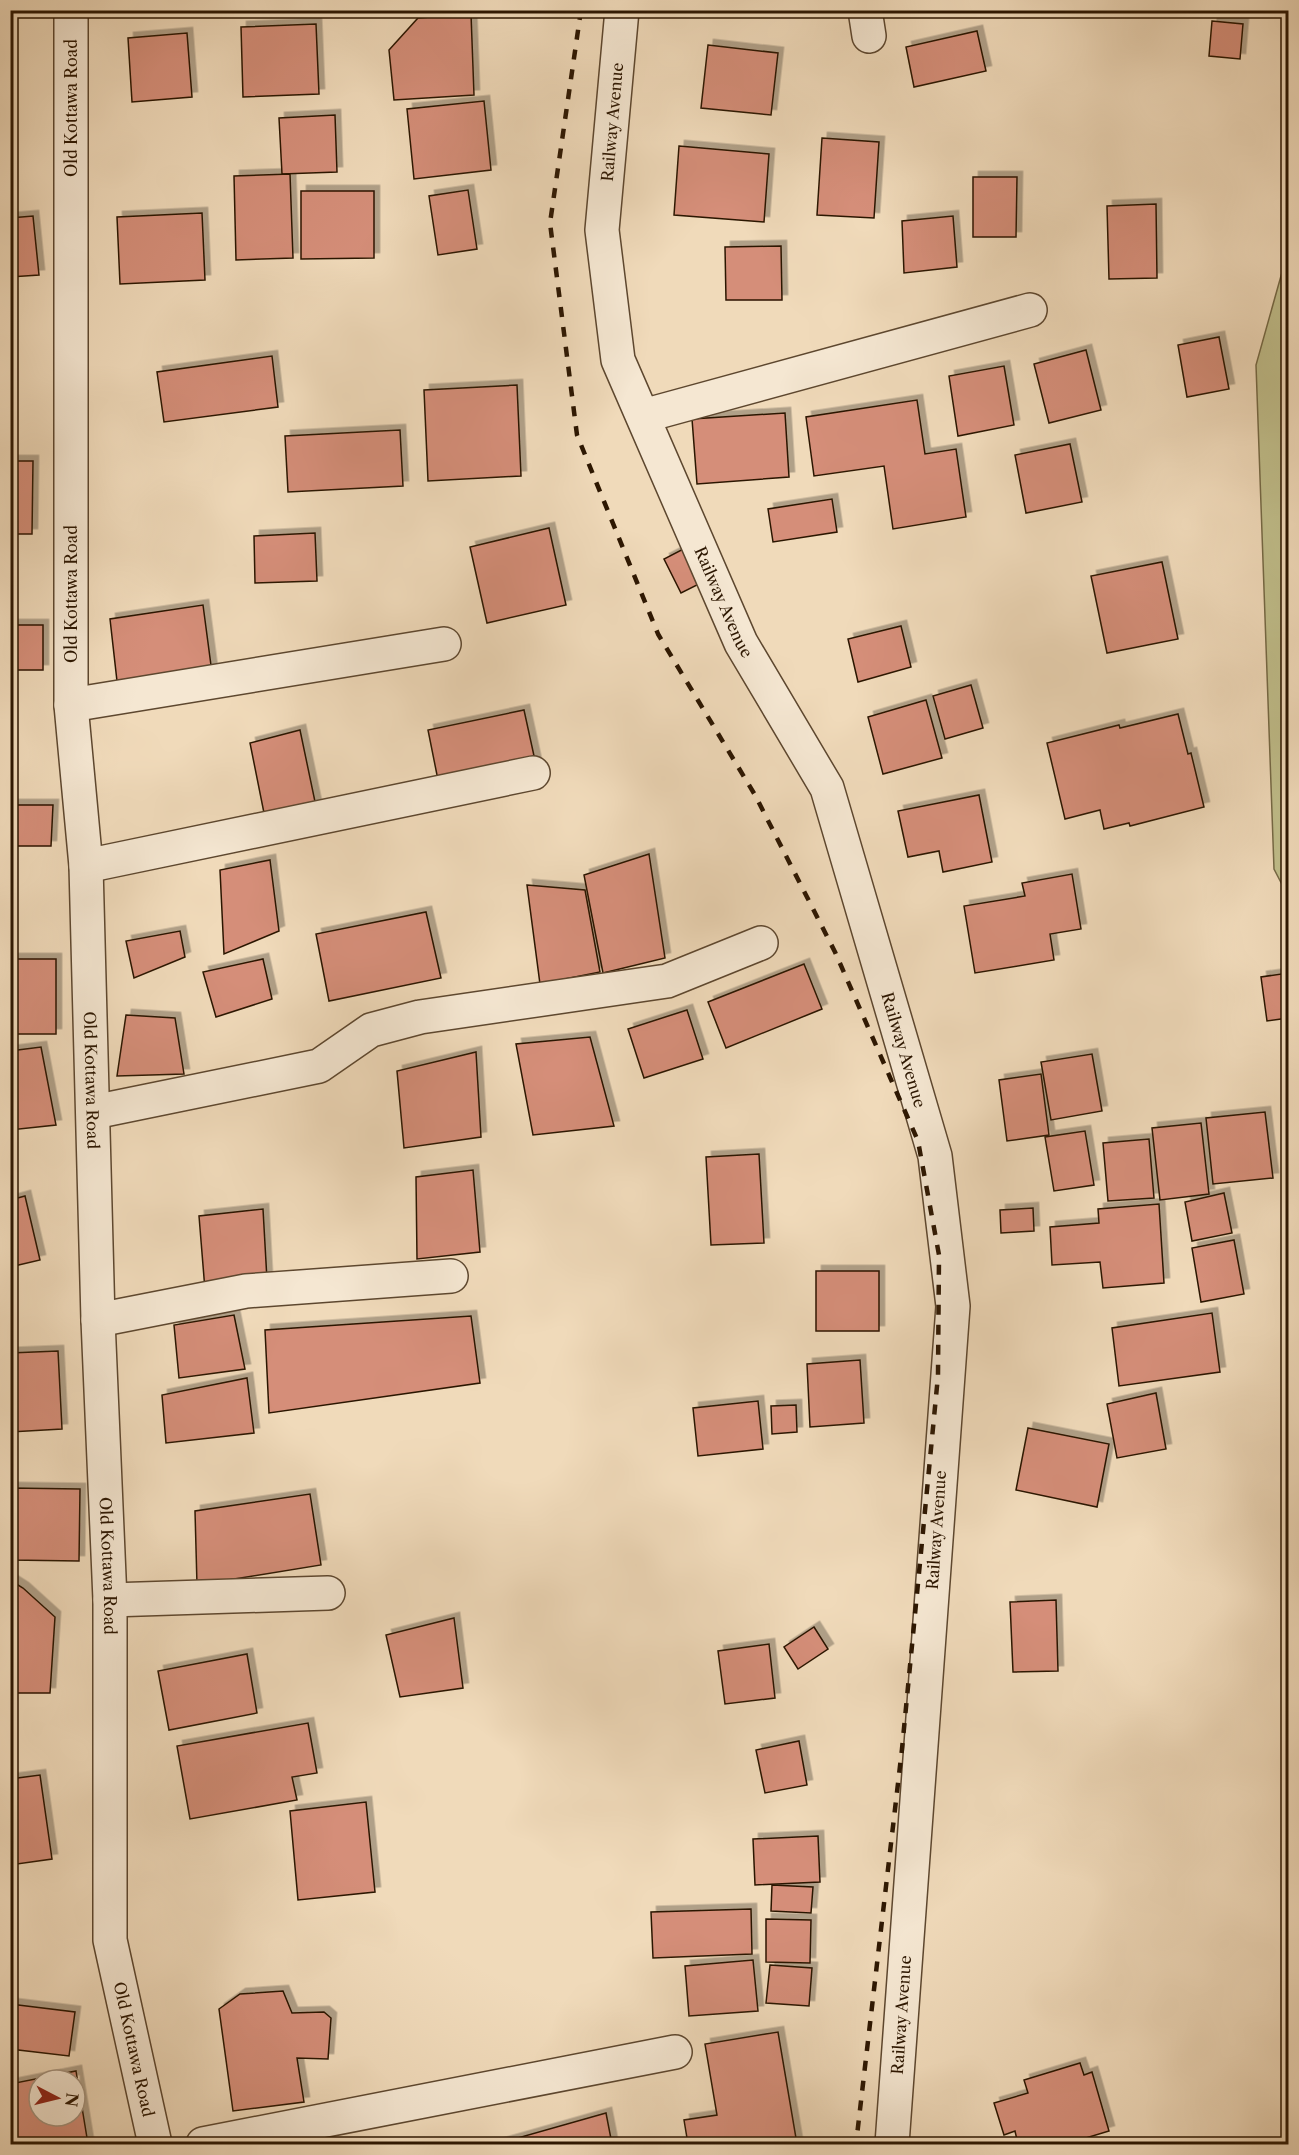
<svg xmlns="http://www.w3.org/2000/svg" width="1299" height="2155" font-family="'Libre Caslon Text',serif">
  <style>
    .green { fill: #c0be8b; stroke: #766a46; stroke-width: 1.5 }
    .building { fill: #d58e79; stroke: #2c1601; stroke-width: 1.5; fill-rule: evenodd; filter: url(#shadow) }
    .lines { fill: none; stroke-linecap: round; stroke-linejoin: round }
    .minor-casing { stroke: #5d472f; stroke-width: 36 }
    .minor { stroke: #f5e7d2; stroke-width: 33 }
    .rail { stroke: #2c1601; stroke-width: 4.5; stroke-dasharray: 10 10; stroke-linecap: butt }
    .labels { text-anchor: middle; stroke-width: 4.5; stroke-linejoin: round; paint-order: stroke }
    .street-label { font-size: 16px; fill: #2c1601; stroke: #f5e7d2 }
  </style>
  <defs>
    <filter id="shadow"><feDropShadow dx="5.5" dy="-5.5" stdDeviation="0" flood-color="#0004"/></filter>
  </defs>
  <rect width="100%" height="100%" fill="#f0daba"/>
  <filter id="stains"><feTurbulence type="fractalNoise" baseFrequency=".00333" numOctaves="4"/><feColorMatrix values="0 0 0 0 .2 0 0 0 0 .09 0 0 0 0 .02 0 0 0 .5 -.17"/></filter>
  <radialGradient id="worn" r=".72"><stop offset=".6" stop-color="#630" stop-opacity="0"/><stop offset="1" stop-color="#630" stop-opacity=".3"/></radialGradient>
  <polygon class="green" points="1288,251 1288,896 1274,869 1256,365"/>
  <g class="building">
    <polygon points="1196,10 1232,10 1230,17"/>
    <polygon points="471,14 474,95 394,100 389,50 418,18"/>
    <polygon points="1212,21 1243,24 1240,59 1209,56"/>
    <polygon points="316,24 319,94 243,97 241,27"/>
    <polygon points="977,31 986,71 914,87 906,47"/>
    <polygon points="187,33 192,97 132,102 128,38"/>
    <polygon points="708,45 778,53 771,115 701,108"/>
    <polygon points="484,101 491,170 414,179 407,109"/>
    <polygon points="335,115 337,172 282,174 279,118"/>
    <polygon points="822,138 879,142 874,218 817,215"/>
    <polygon points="679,146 769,154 764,222 674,215"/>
    <polygon points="290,174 293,258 236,260 234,176"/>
    <polygon points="973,177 1017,177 1016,237 973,237"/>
    <polygon points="468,190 477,249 438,255 429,196"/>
    <polygon points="301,191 374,191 374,258 301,259"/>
    <polygon points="1156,204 1157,278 1109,279 1107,206"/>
    <polygon points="202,213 205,280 120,284 117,217"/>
    <polygon points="33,216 39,275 10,277 10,218"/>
    <polygon points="953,216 957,267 904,273 902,221"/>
    <polygon points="781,246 782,300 726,300 725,247"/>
    <polygon points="1219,337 1229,389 1187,397 1178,345"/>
    <polygon points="1086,350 1101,410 1049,423 1034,364"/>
    <polygon points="272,356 278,407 164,422 157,372"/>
    <polygon points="1004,366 1014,425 958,436 949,376"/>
    <polygon points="517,385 521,476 428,481 424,390"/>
    <polygon points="917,400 925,454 956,449 966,517 893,529 884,466 814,476 806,417"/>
    <polygon points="785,413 789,477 697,484 692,419"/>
    <polygon points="400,430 403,486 288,492 285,436"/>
    <polygon points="1070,444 1082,502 1026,513 1015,455"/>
    <polygon points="10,461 33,461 32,534 10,534"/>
    <polygon points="832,499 837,532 773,542 768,509"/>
    <polygon points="549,528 566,605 487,623 470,547"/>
    <polygon points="315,533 317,581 255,583 254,536"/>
    <polygon points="691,545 707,580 681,593 664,559"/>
    <polygon points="1162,562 1178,639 1107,653 1091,576"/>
    <polygon points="203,605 212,673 118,690 110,619"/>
    <rect x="10" y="625" width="33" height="45"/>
    <polygon points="901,626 911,667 858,682 848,639"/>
    <polygon points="971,685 983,728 945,739 933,696"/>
    <polygon points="926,700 942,758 883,774 868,717"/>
    <polygon points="524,710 536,765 439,785 428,730"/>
    <polygon points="1178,714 1188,754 1191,753 1204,807 1130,826 1129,823 1104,829 1100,810 1065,819 1047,743 1119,725 1120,728"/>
    <polygon points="300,730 318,816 267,828 250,743"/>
    <polygon points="979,795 992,862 943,872 939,851 908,857 898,811"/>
    <polygon points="10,805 53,805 51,846 10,846"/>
    <polygon points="649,854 665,958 603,973 584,875"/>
    <polygon points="270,860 279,931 224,954 220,870"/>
    <polygon points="1072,874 1081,929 1050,934 1054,960 975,973 964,906 1025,896 1022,883"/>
    <polygon points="527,885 585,890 600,972 540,984"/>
    <polygon points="426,912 441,978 329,1001 316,934"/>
    <polygon points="180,931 185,957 134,978 126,941"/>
    <rect x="10" y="959" width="46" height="75"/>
    <polygon points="263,959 272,999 216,1017 203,972"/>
    <polygon points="804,964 822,1009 726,1048 708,1002"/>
    <polygon points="1288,973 1288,1018 1267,1021 1261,977"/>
    <polygon points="687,1010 703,1059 644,1078 628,1029"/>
    <polygon points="126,1015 175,1018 184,1074 117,1076"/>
    <polygon points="590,1037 614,1126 533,1135 516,1044"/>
    <polygon points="41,1047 56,1125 10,1130 10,1051"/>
    <polygon points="476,1052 481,1137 404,1148 397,1071"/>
    <polygon points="1092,1054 1102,1111 1051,1120 1041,1062"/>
    <polygon points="1041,1074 1049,1135 1007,1141 999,1080"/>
    <polygon points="1265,1112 1273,1178 1213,1184 1206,1118"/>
    <polygon points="1201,1123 1209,1194 1160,1200 1152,1128"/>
    <polygon points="1085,1131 1094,1185 1054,1191 1045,1137"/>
    <polygon points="1149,1139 1154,1198 1108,1201 1103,1143"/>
    <polygon points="759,1154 764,1243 711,1245 706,1157"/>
    <polygon points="473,1170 480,1252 417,1259 416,1177"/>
    <polygon points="1224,1193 1232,1233 1192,1241 1185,1202"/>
    <polygon points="25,1196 40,1260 10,1267 10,1200"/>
    <polygon points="1159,1204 1164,1283 1103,1288 1100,1262 1052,1265 1050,1227 1099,1223 1098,1209"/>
    <polygon points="1033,1208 1034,1231 1001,1233 1000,1210"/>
    <polygon points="263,1209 267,1280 205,1290 199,1216"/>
    <polygon points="1234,1240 1244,1294 1201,1302 1192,1248"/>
    <rect x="816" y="1271" width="63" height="60"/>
    <polygon points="1212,1313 1220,1372 1119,1386 1112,1328"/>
    <polygon points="234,1315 245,1369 179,1378 174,1325"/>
    <polygon points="471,1316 480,1383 269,1413 265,1330"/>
    <polygon points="58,1351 62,1429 10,1432 10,1353"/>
    <polygon points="860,1360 864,1423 810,1427 807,1364"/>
    <polygon points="247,1378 254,1433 166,1443 162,1395"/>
    <polygon points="1156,1393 1166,1449 1117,1458 1107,1404"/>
    <polygon points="758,1401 763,1449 698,1456 693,1408"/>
    <polygon points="796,1405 797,1432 772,1434 771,1406"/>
    <polygon points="1028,1428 1109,1444 1097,1507 1016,1490"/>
    <polygon points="10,1488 80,1489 79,1561 10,1560"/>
    <polygon points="310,1494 321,1565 197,1585 195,1511"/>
    <polygon points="10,1580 23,1588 55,1617 50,1693 11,1693"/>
    <polygon points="1056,1600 1058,1671 1013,1672 1010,1602"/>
    <polygon points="454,1618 463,1688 400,1697 386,1635"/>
    <polygon points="814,1627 828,1649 798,1669 784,1647"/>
    <polygon points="769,1644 775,1698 725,1704 718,1651"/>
    <polygon points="247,1654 257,1713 169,1730 158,1671"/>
    <polygon points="308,1723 317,1773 292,1777 297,1800 190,1819 177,1746"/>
    <polygon points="799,1741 807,1785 765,1793 756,1750"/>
    <polygon points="40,1775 52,1859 10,1865 10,1779"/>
    <polygon points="366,1802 375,1892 298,1900 290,1811"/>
    <polygon points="818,1836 820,1882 755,1885 753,1839"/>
    <polygon points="772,1885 813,1887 811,1913 771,1911"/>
    <polygon points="751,1909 752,1954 653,1958 651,1912"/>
    <polygon points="766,1919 811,1920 810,1963 766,1962"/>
    <polygon points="753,1960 758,2011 689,2016 685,1966"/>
    <polygon points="770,1965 812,1968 809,2006 766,2003"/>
    <polygon points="283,1991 292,2013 324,2012 331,2018 328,2059 297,2058 304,2102 233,2111 219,2009 240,1994"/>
    <polygon points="10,2004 75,2012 69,2056 10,2049"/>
    <polygon points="778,2032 797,2144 688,2144 684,2120 717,2115 705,2044"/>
    <polygon points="1080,2063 1084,2075 1092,2072 1109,2131 1066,2144 1018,2144 1015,2131 1004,2135 994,2103 1028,2093 1024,2080"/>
    <path d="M76,2071l12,73h-78v-60zM39,2080h36v36h-36z"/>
    <polygon points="606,2113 612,2144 501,2144 500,2143"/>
  </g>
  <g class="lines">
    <g class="minor-casing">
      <g id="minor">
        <path id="s1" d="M71,10v695l15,161 12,454 12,280v340l45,204"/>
        <path id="s2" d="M622,10l-20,220 16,130 123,283 86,145 108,368 18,150 -61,838"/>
        <polyline points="865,10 869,36"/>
        <polyline points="643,416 1030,310"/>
        <polyline points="71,705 444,644"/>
        <polyline points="86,866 533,773"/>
        <polyline points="94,1112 319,1066 371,1030 420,1017 667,981 761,943"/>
        <polyline points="98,1320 246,1291 451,1276"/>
        <polyline points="110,1600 328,1593"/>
        <polyline points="203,2144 675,2052"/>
      </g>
    </g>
    <use href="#minor" class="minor"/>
    <polyline class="rail" points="581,10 550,223 577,435 658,634 755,795 835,952 918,1141 939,1255 938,1376 902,1749 856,2144"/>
  </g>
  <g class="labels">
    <g class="street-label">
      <text transform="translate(71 108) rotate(-90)" y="6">Old Kottawa Road</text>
      <text transform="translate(612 122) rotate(-85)" y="6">Railway Avenue</text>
      <text transform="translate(71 594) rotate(-90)" y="6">Old Kottawa Road</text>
      <text dy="6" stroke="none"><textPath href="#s2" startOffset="616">Railway Avenue</textPath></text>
      <text dy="6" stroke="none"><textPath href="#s2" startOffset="1102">Railway Avenue</textPath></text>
      <text dy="6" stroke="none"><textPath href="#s1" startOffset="1071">Old Kottawa Road</textPath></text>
      <text transform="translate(936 1530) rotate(-86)" y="6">Railway Avenue</text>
      <text dy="6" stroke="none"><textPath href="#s1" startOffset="1557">Old Kottawa Road</textPath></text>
      <text transform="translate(901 2015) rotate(-86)" y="6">Railway Avenue</text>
      <text dy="6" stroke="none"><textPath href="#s1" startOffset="2043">Old Kottawa Road</textPath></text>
    </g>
  </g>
  <rect width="1299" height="2155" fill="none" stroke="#f0daba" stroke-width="36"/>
  <rect x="12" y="12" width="1275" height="2131" fill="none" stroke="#2c1601" stroke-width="3"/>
  <rect x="18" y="18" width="1263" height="2119" fill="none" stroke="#2c1601" stroke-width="1.5"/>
  <g transform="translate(57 2098) rotate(97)"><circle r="28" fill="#f5e7d2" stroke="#a5937e" stroke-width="1.5"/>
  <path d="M0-4.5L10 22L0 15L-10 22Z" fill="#8f2418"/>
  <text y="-9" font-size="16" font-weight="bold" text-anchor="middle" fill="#2c1601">N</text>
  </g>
  <rect width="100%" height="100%" filter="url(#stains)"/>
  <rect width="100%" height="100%" fill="url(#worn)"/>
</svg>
